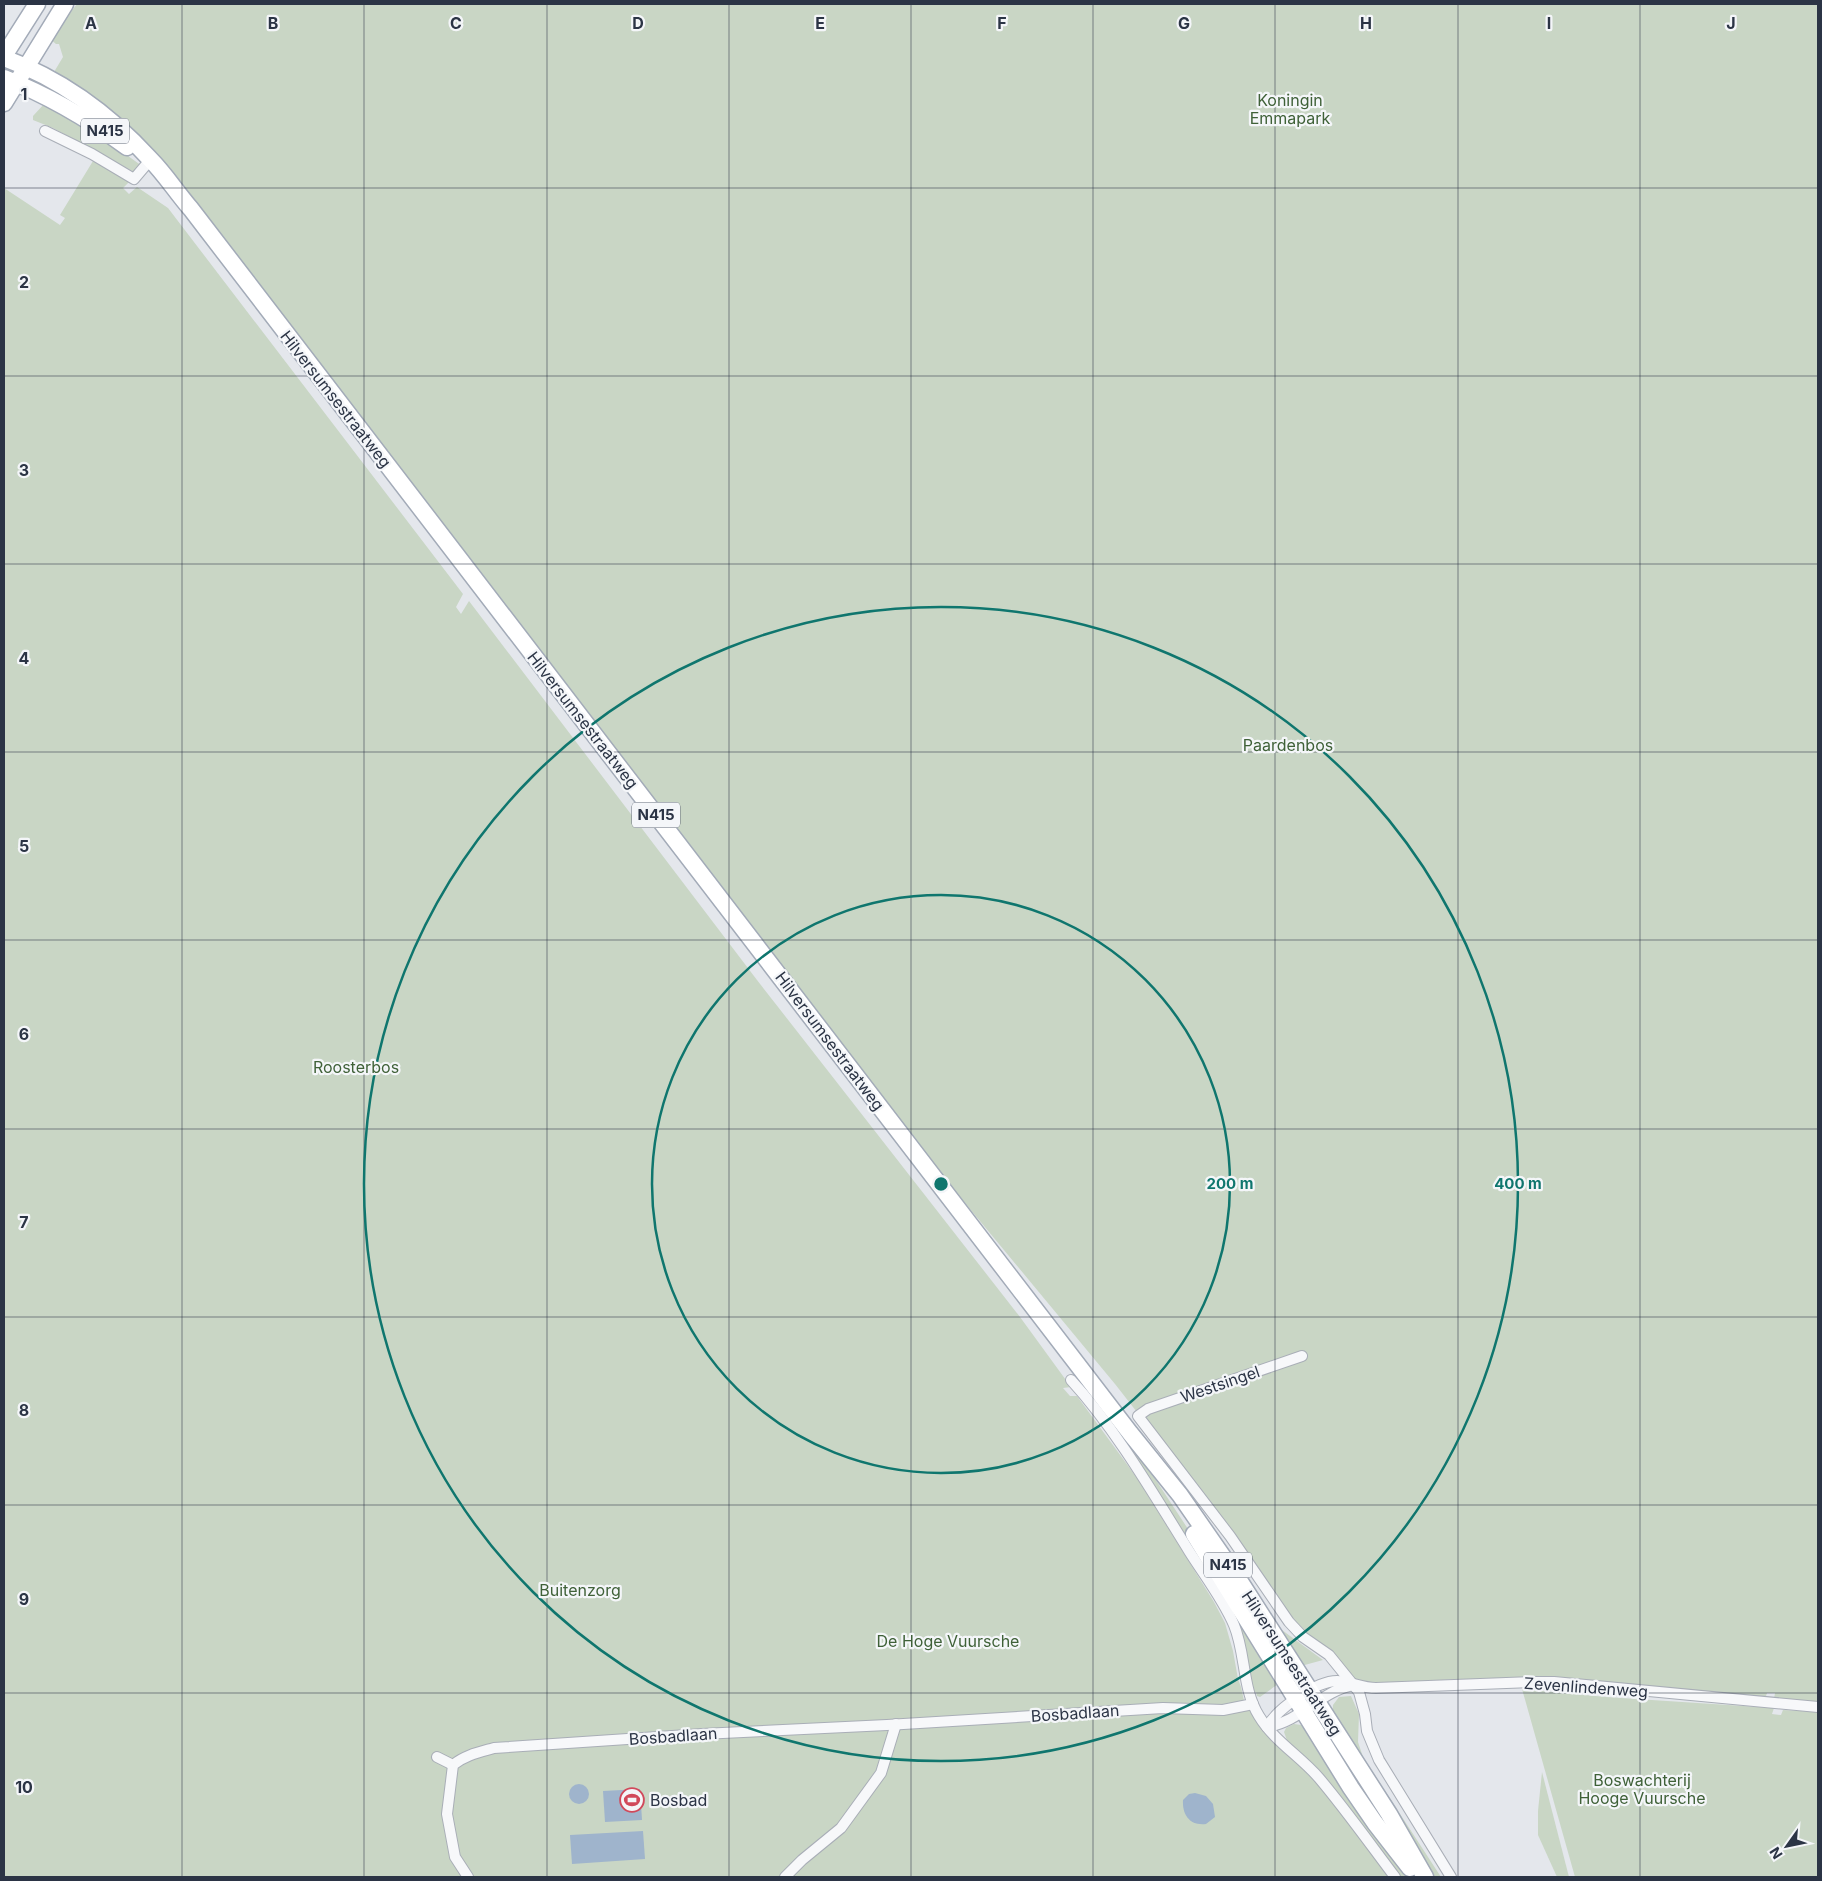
<svg xmlns="http://www.w3.org/2000/svg" width="1822" height="1881" font-family="Inter,sans-serif">
  <style>
    .green { fill: #c9d6c5 }
    .water { fill: #9fb4cc }
    .lines { fill: none; stroke-linecap: round; stroke-linejoin: round }
    .street-casing { stroke: #a9aeb7; stroke-width: 12 }
    .primary-casing { stroke: #a3abb8; stroke-width: 19 }
    .street { stroke: #f7f8fa; stroke-width: 10 }
    .primary { stroke: #fff; stroke-width: 16 }
    .grid { fill: none; stroke: #2b3445; stroke-width: 1; stroke-opacity: 0.55 }
    .ring { fill: none; stroke: #0f766e; stroke-width: 2.5 }
    .labels { text-anchor: middle; stroke-width: 4.5; stroke-linejoin: round; paint-order: stroke }
    .shield { fill: #f4f6f9; stroke: #676e7b; stroke-width: 1 }
    .shield-label { font-size: 15px; font-weight: bold; fill: #2b3445 }
    .park-label { font-size: 16px; fill: #3f6138; stroke: #f4f6f9 }
    .street-label { font-size: 16px; fill: #2b3445; stroke: #f4f6f9 }
    .poi-label { font-size: 16px; fill: #2b3445; stroke: #f4f6f9; text-anchor: start }
    .grid-label { font-size: 16px; text-anchor: middle; font-weight: bold; fill: #2b3445; stroke: #f4f6f9; stroke-width: 4.5; stroke-linejoin: round; paint-order: stroke }
    .centre { fill: #0f766e; stroke: #f4f6f9; stroke-width: 2.5 }
    .ring-label { font-size: 15px; text-anchor: middle; font-weight: bold; fill: #0f766e; stroke: #f4f6f9; stroke-width: 4.5; stroke-linejoin: round; paint-order: stroke }
  </style>
  <rect width="100%" height="100%" fill="#e4e7ec"/>
  <g class="green">
    <polygon points="77,4 1818,4 1818,1702 1774,1699 1775,1693 1767,1693 1765,1699 1459,1679 1375,1684 1356,1682 1292,1620 1256,1569 1258,1567 1115,1384 888,1110 173,181 54,72 63,57 59,44 56,44 50,39"/>
    <polygon points="45,103 89,128 142,166 136,173 53,128 33,120 33,116"/>
    <polygon points="93,161 129,182 123,188 129,194 137,187 168,208 463,594 456,607 461,614 469,601 757,980 1020,1317 1071,1387 1063,1388 1070,1396 1077,1396 1137,1478 1214,1602 1225,1623 1233,1651 1238,1679 1241,1687 1245,1705 1273,1739 1318,1782 1391,1877 4,1877 4,188 60,225 65,218 60,215"/>
    <polygon points="1089,1389 1148,1468 1188,1529 1281,1682 1260,1697 1257,1696 1256,1692 1253,1693 1241,1634 1086,1391"/>
    <polygon points="1275,1625 1323,1660 1301,1666"/>
    <polygon points="1522,1689 1606,1697 1774,1708 1772,1714 1781,1715 1783,1710 1818,1712 1818,1877 1575,1877"/>
    <polygon points="1351,1696 1359,1714 1358,1742 1363,1757 1441,1877 1427,1877 1332,1719 1333,1705 1339,1697"/>
    <polygon points="1294,1724 1301,1725 1312,1734 1334,1777 1412,1877 1400,1877 1289,1746 1284,1732 1286,1728"/>
    <polygon points="1542,1772 1569,1877 1557,1877 1538,1835 1538,1811"/>
  </g>
  <g class="water">
    <circle cx="579" cy="1794" r="10"/>
    <polygon points="640,1789 642,1820 605,1822 603,1791"/>
    <path d="M1195,1793l11,3 7,8 2,13 -9,7c-16,2 -24,-9 -23,-24l6,-6z"/>
    <polygon points="643,1831 645,1859 572,1864 570,1835"/>
  </g>
  <g class="lines">
    <g class="street-casing">
      <g id="street">
        <polyline points="45,131 92,154 134,179 151,159"/>
        <polyline points="1302,1356 1148,1409 1138,1416 1230,1536 1289,1622 1303,1637 1329,1655 1359,1692 1365,1714 1367,1731 1379,1760 1451,1877"/>
        <path d="M1071,1380c45,49 83,115 118,171 15,24 34,48 45,74 12,29 8,64 25,91 15,25 41,40 60,62 27,32 51,66 76,99"/>
        <path d="M1267,1727c10,-18 49,-46 70,-46 12,0 25,7 39,7l155,-6h23l264,25"/>
        <path d="M1267,1727c33,-5 54,-36 86,-42"/>
        <polyline points="437,1757 453,1765"/>
        <path d="M468,1877l-13,-20 -8,-43 6,-49c12,-10 27,-13 41,-17l208,-14 185,-9 276,-17 60,2 30,-6"/>
        <polyline points="785,1877 802,1860 841,1828 881,1773 896,1724"/>
      </g>
    </g>
    <g class="primary-casing">
      <g id="primary">
        <polyline points="4,56 37,4"/>
        <path d="M4,58c57,21 105,56 146,101 15,15 27,34 41,50l939,1224 50,62 59,85 150,234 36,63"/>
        <path d="M4,78c46,18 83,40 123,69"/>
        <polyline points="4,103 65,4"/>
        <polyline points="1194,1534 1351,1788 1375,1823 1410,1868"/>
      </g>
    </g>
    <use href="#street" class="street"/>
    <use href="#primary" class="primary"/>
  </g>
  <path class="grid" d="M182,4v1873M364,4v1873M547,4v1873M729,4v1873M911,4v1873M1093,4v1873M1275,4v1873M1458,4v1873M1640,4v1873M4,188h1814M4,376h1814M4,564h1814M4,752h1814M4,940h1814M4,1129h1814M4,1317h1814M4,1505h1814M4,1693h1814"/>
  <g class="ring">
    <circle cx="941" cy="1184" r="289"/>
    <circle cx="941" cy="1184" r="577"/>
  </g>
  <defs>
    <g id="stadium-ring" transform="scale(1.25)"><circle r="9.5" fill="#f4f6f9" stroke="#d1495b" stroke-width="1.5"/><path d="M0-5a6.5 5 0 1 0 0 10a6.5 5 0 1 0 0-10ZM-3.5-1.8h7v3.6h-7Z" fill="#d1495b"/></g>
  </defs>
  <g fill-rule="evenodd">
    <use href="#stadium-ring" x="632" y="1800"/>
  </g>
  <g class="labels">
    <g class="shield">
      <rect x="81" y="118.5" width="48" height="25" rx="4"/>
      <rect x="632" y="802.5" width="48" height="25" rx="4"/>
      <rect x="1204" y="1552.5" width="48" height="25" rx="4"/>
    </g>
    <g class="shield-label">
      <text x="105" y="136">N415</text>
      <text x="656" y="820">N415</text>
      <text x="1228" y="1570">N415</text>
    </g>
    <g class="park-label">
      <text x="1290" y="106">Koningin<tspan x="1290" dy="18">Emmapark</tspan></text>
      <text x="1288" y="751">Paardenbos</text>
      <text x="356" y="1073">Roosterbos</text>
      <text x="580" y="1596">Buitenzorg</text>
      <text x="948" y="1647">De Hoge Vuursche</text>
      <text x="1642" y="1786">Boswachterij<tspan x="1642" dy="18">Hooge Vuursche</tspan></text>
    </g>
    <g class="street-label">
      <text transform="translate(336 399) rotate(52)" y="6">Hilversumsestraatweg</text>
      <text transform="translate(583 720) rotate(52)" y="6">Hilversumsestraatweg</text>
      <text transform="translate(830 1041) rotate(53)" y="6">Hilversumsestraatweg</text>
      <text transform="translate(1220 1384) rotate(-19)" y="6">Westsingel</text>
      <text transform="translate(1292 1663) rotate(57)" y="6">Hilversumsestraatweg</text>
      <text transform="translate(1586 1687) rotate(4)" y="6">Zevenlindenweg</text>
      <text transform="translate(1075 1713) rotate(-4)" y="6">Bosbadlaan</text>
      <text transform="translate(673 1736) rotate(-4)" y="6">Bosbadlaan</text>
    </g>
    <g class="poi-label">
      <text x="650" y="1806">Bosbad</text>
    </g>
  </g>
  <g class="grid-label">
    <text x="91" y="29">A</text>
    <text x="273" y="29">B</text>
    <text x="456" y="29">C</text>
    <text x="638" y="29">D</text>
    <text x="820" y="29">E</text>
    <text x="1002" y="29">F</text>
    <text x="1184" y="29">G</text>
    <text x="1366" y="29">H</text>
    <text x="1549" y="29">I</text>
    <text x="1731" y="29">J</text>
    <text x="24" y="100">1</text>
    <text x="24" y="288">2</text>
    <text x="24" y="476">3</text>
    <text x="24" y="664">4</text>
    <text x="24" y="852">5</text>
    <text x="24" y="1040">6</text>
    <text x="24" y="1228">7</text>
    <text x="24" y="1416">8</text>
    <text x="24" y="1605">9</text>
    <text x="24" y="1793">10</text>
  </g>
  <circle cx="941" cy="1184" r="8" class="centre"/>
  <g class="ring-label">
    <text x="1230" y="1189">200 m</text>
    <text x="1518" y="1189">400 m</text>
  </g>
  <rect width="1822" height="1881" fill="none" stroke="#2b3445" stroke-width="10"/>
  <g transform="translate(1787 1846) rotate(237)" stroke="#f4f6f9" stroke-width="4" paint-order="stroke">
  <path d="M0-4L9 19L0 12L-9 19Z" fill="#2b3445"/>
  <text y="-8" font-size="14" font-weight="bold" text-anchor="middle" fill="#2b3445">N</text>
  </g>
</svg>
